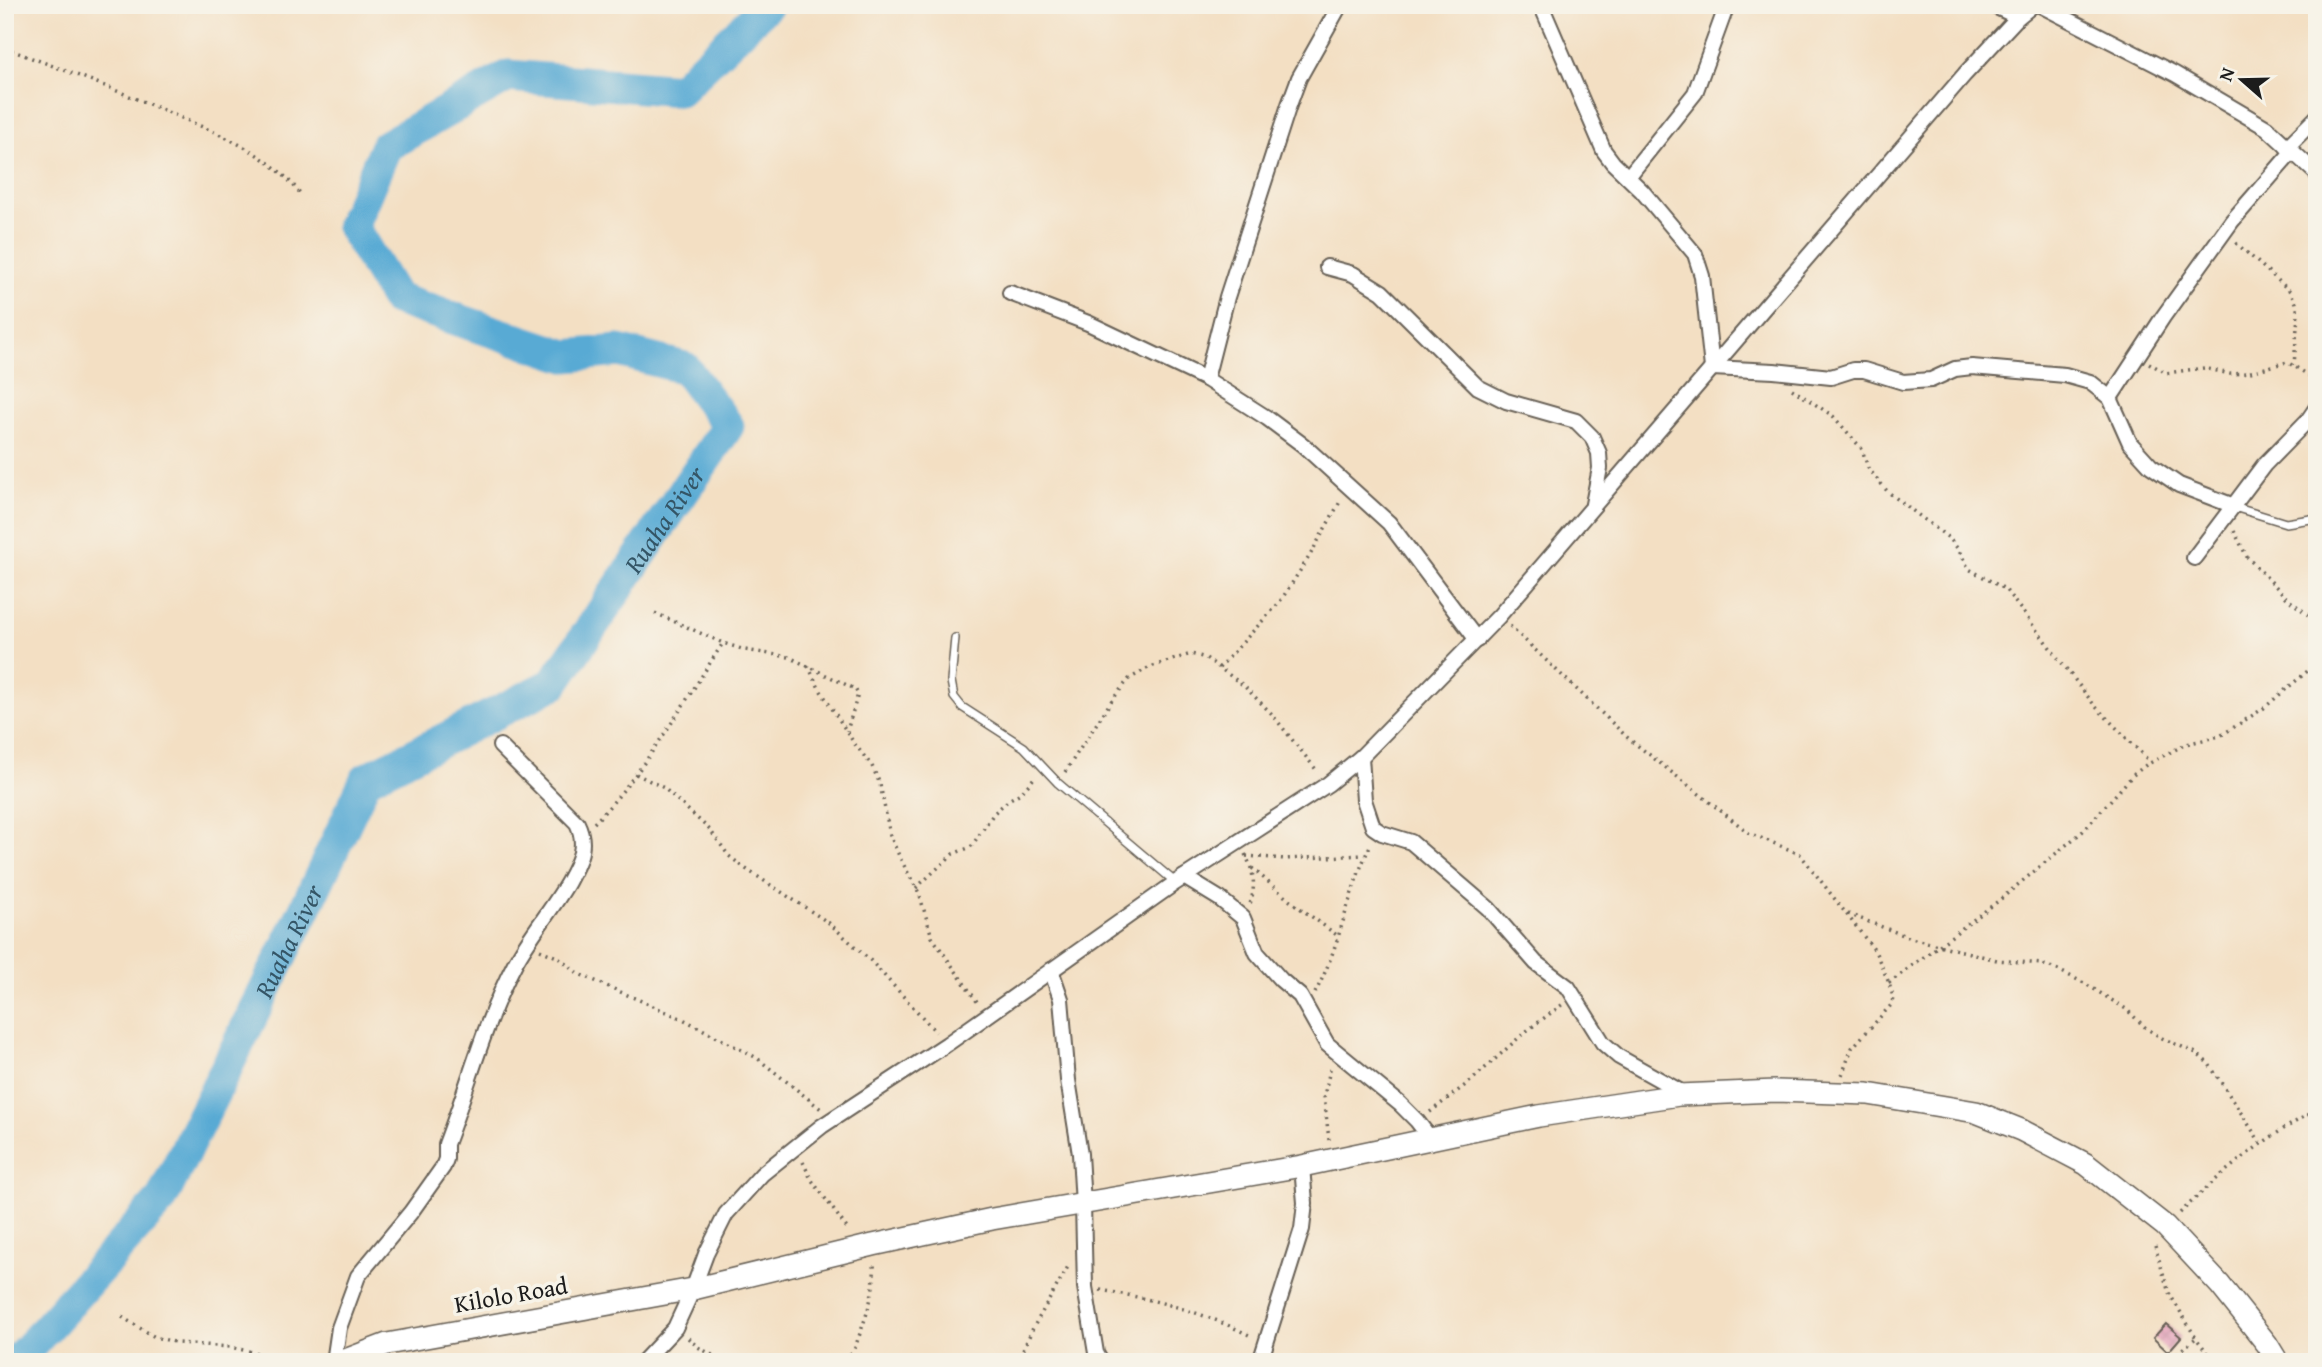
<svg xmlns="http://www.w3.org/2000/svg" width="2322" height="1367" font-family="'Gentium Book Plus',serif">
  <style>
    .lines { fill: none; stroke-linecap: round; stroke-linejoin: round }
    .river { stroke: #59aad4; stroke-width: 33 }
    .building { fill: url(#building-cross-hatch) }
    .lane-casing { stroke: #676056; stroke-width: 10 }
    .street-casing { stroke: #676056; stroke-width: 18 }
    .secondary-casing { stroke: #676056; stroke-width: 24 }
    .path { stroke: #676056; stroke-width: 3.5; stroke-dasharray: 2 5; stroke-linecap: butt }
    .lane { stroke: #fff; stroke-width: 7 }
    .street { stroke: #fff; stroke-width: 14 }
    .secondary { stroke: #fff; stroke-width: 21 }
    .labels { text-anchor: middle; stroke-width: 7; stroke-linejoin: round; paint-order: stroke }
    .street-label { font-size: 24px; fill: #1c1c1c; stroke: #f7f3e8 }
    .water-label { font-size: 26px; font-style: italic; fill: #345566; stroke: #f7f3e8 }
  </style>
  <defs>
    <pattern id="building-cross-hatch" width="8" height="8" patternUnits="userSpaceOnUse" patternTransform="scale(1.75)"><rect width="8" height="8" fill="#e5a0ba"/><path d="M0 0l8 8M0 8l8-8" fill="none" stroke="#c4899f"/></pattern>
  </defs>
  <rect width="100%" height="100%" fill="#f7f3e8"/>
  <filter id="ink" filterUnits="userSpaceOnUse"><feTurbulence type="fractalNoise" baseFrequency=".0143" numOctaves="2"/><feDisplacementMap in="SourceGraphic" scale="14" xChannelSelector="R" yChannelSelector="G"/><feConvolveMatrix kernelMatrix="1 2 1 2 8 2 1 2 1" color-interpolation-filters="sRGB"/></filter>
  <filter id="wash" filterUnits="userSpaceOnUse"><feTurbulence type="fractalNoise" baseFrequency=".00686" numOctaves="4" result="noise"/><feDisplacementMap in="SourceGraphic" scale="28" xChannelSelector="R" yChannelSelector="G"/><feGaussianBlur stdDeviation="1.57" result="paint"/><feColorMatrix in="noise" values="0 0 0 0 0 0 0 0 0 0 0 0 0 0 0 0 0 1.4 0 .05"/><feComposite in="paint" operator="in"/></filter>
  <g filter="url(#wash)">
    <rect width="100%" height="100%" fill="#f3dfc3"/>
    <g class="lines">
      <path class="river" id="s1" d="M16,1362l145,-162 144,-291 61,-130 187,-95 175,-258 -43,-58 -66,-17 -53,5 -170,-57 -44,-73 34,-80 122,-70 171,14 88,-85"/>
    </g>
    <g id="blocks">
      <polygon class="building" points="2166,1324 2181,1337 2168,1352 2153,1338"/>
    </g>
  </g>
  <g filter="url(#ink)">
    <use href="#blocks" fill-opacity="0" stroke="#676056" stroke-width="2"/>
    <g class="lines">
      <g class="lane-casing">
        <g id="lane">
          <polyline points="2234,507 2286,523 2317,518"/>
          <polyline points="955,638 951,681 954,697 962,707 1024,747 1058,783 1175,882"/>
        </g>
      </g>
      <g class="street-casing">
        <g id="street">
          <polyline points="1541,5 1604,151 1613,163 1642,191 1695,254 1702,276 1712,368 1774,371 1831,377 1853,370 1864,370 1903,382 1931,380 1955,369 1972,367 2065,375 2090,382 2110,398 2130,443 2151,466 2179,485 2234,506"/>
          <polyline points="1992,5 2018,17"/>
          <polyline points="2040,5 2175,74 2267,128 2317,174"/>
          <polyline points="2287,147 2317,117"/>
          <polyline points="1628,177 1695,93 1727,5"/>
          <polyline points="1327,267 1353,274 1382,292 1478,387 1506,401 1576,421 1592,437 1599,453 1600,468 1593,504"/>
          <polyline points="1010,293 1088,323 1206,379 1267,418 1303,445 1389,523 1477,640"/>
          <polyline points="1206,379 1227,297 1289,105 1299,78 1340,5"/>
          <polyline points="2110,398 2163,317 2232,221 2292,152"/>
          <polyline points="2194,558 2264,465 2308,420 2317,407"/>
          <polyline points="1361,757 1364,800 1373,827 1382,833 1411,842 1488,908 1536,963 1568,987 1603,1043 1619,1057 1685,1094"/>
          <polyline points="1184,877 1220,899 1243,918 1257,953 1281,980 1300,996 1327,1044 1400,1104 1417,1121 1430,1138"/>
          <polyline points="1051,970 1061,999 1068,1080 1080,1154 1083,1204 1085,1287 1096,1353 1101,1362"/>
          <path d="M334,1362l5,-34 19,-52 53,-64 32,-45 3,-8v-15c23,-60 39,-124 69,-181 15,-28 37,-53 53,-81 11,-20 20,-37 9,-59l-77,-77"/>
          <polyline points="643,1362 675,1328 693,1289 706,1254 726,1214 762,1174 822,1126 947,1044 1175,883 1328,784 1361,757 1499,616 1965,74 2018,17 2033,5"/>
          <polyline points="1260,1362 1302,1229 1305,1203 1302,1166"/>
        </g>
      </g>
      <g class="secondary-casing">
        <polyline id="secondary" points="340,1362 387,1344 693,1289 873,1245 992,1219 1302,1166 1539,1116 1679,1095 1776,1091 1868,1094 1976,1112 2021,1130 2086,1164 2165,1226 2220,1285 2267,1344 2278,1362"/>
      </g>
      <g class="path">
        <path d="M5,48c54,20 107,40 160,63 49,21 101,39 135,82"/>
        <polyline points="2236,243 2290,291 2296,303 2298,315 2294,365"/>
        <polyline points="2149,363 2166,373 2204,368 2230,374 2247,373 2287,362 2317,380"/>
        <polyline points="1792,389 1833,416 1862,449 1868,468 1888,492 1950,539 1958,549 1969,569 2005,589 2095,706 2150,762"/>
        <polyline points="2234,531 2247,557 2288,599 2317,622"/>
        <polyline points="655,613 723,643 745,650 789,657 855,689 858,694 847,731"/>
        <polyline points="1510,626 1628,738 1749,833 1800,854 1875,951 1889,983 1893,997 1892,1004 1852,1048 1842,1075"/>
        <polyline points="808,666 819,688 854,743 872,766 880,784 890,835 900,858 919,893 932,937 978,1003"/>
        <polyline points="1219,668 1279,603 1309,557 1341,500"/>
        <polyline points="1065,772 1112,700 1129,679 1150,667 1191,654 1206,658 1243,685 1271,713 1318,772"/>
        <polyline points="636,774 664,788 710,830 729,856 746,869 829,923 870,960 936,1032"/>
        <path d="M594,823c51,-52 89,-119 129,-180"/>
        <path d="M1245,854c9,17 11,32 5,50"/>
        <polyline points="1246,856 1285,859 1365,855"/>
        <polyline points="1252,868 1289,900 1338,936"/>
        <polyline points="916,888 953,854 971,847 994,813 1010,799 1022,792 1035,777"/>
        <polyline points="1848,914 1911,938 1997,960 2042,964 2058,970 2084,983 2126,1009 2147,1029 2162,1038 2196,1053 2209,1064 2260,1142"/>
        <polyline points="540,950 557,957 579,974 683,1019 757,1058 821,1109"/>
        <polyline points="1889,983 1997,902 2082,832 2133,775 2146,765 2186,744 2220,736 2264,708 2317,663"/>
        <path d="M1315,993c26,-48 32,-100 56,-149"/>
        <polyline points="1430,1112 1472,1080 1524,1033 1563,1004"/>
        <polyline points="1329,1140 1324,1096 1331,1065"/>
        <polyline points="803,1162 811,1179 849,1231"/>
        <path d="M2180,1213c43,-42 83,-75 137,-103"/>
        <polyline points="2155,1246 2169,1293 2196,1338 2215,1362"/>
        <path d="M1100,1290c54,9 104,22 153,47"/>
        <polyline points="122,1317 155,1337 178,1343 230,1347 275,1357 284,1362"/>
        <polyline points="688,1338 698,1347 725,1362"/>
        <polyline points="838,1362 853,1353"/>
        <path d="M850,1362c11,-34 26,-63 24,-99"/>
        <polyline points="1017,1362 1033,1328 1069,1265"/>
        <polyline points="2166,1362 2196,1338"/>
      </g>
      <use href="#lane" class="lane"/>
      <use href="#street" class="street"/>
      <use href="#secondary" class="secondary"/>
    </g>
  </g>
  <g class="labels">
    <g class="street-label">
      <text transform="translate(511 1295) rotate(-10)" y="8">Kilolo Road</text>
    </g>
    <g class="water-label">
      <text dy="9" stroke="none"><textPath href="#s1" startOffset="1094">Ruaha River</textPath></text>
      <text dy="9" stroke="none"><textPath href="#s1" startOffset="506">Ruaha River</textPath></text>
    </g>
  </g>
  <rect width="2322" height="1367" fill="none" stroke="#f7f3e8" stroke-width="28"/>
  <g transform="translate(2242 80) rotate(290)" stroke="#f7f3e8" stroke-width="5" paint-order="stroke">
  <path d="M0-5L12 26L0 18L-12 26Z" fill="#1c1c1c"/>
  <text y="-10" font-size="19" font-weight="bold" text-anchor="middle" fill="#1c1c1c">N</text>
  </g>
</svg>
